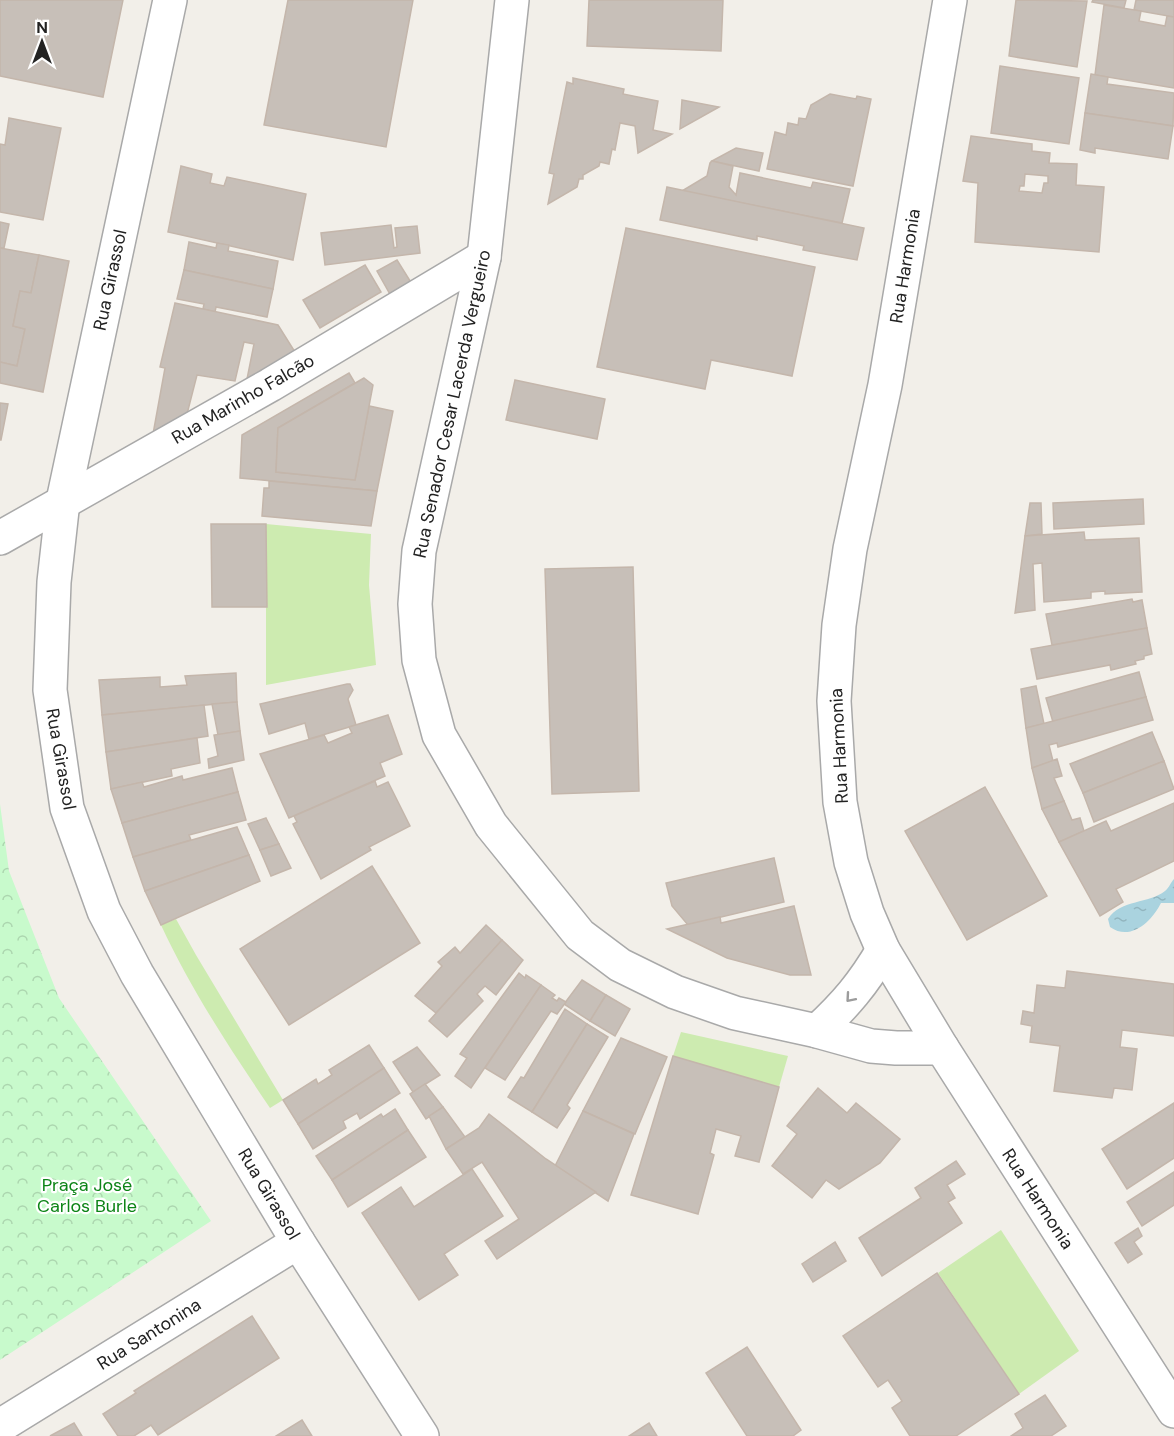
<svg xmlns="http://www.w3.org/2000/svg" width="1174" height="1436" font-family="'DM Sans',sans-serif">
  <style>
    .park { fill: url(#park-crowns) }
    .garden { fill: #cdebb0 }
    .water { fill: url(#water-ripples) }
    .building { fill: #c7bfb8; stroke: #c4b6ab; stroke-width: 1.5; fill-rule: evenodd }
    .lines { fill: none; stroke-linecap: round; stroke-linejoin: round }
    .street-casing { stroke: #a9a9a9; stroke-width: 36 }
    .street { stroke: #fff; stroke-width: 33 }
    .oneway { stroke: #9c9c9c }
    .labels { text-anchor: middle; stroke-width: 4.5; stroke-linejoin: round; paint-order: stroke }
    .street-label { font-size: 18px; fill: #222; stroke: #fff }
    .park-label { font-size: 18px; fill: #0c8416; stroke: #fff }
  </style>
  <defs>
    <pattern id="park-crowns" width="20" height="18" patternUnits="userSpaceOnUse" patternTransform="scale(1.5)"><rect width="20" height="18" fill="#c8facc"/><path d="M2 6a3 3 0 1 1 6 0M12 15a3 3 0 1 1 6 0" fill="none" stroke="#acd6af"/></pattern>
    <pattern id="water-ripples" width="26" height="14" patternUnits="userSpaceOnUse" patternTransform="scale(1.5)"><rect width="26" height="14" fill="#aad3df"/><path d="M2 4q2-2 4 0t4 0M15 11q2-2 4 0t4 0" fill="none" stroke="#92b5bf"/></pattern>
  </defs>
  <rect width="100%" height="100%" fill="#f2efe9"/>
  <polygon class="park" points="0,804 9,871 59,998 211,1221 0,1360"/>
  <g class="garden">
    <polygon points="266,524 371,534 369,585 376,665 266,685"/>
    <path d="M176,919l20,36 87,145 -13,8c-39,-58 -79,-118 -109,-183z"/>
    <polygon points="681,1032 788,1056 779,1087 673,1056"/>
    <polygon points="1001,1230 1079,1351 1019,1394 938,1273"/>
  </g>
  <path class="water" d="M1174,879v24h-13c-9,18 -30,39 -51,24l-2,-8c13,-20 41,-15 57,-28 4,-3 6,-9 9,-12z"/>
  <g class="building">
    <polygon points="0,0 123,0 103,97 0,76"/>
    <polygon points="288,0 413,0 386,147 264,125"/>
    <polygon points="589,0 723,0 721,51 587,46"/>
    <polygon points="1016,0 1087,1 1077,67 1009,56"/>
    <polygon points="1093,0 1126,0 1124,8 1092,2"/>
    <polygon points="1136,0 1174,0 1174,17 1134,10"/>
    <polygon points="1104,5 1141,11 1139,21 1165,26 1167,16 1174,17 1174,88 1095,75"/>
    <polygon points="1000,66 1079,78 1069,144 991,133"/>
    <polygon points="1091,74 1108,77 1107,84 1174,93 1173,126 1085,113"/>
    <polygon points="573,78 624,89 623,94 658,101 653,130 672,134 638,153 635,126 620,123 615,150 612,149 609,164 600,162 599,166 583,175 583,179 579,179 577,187 548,204 554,174 549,173 567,82 573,84"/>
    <polygon points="830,94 856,99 857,96 871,99 853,186 767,169 775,132 786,135 788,123 798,125 799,118 806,119 811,105"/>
    <polygon points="682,100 719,107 680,129"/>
    <polygon points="1085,113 1173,126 1168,159 1095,148 1095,153 1080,150"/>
    <polygon points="9,118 61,128 43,220 0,212 0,144 5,145"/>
    <path d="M971,136l61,8v7l18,2 -1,10 28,1 -1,21 28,2 -5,65 -124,-10 3,-59 -15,-2zM1025,174l23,2v7h-4l-2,10 -23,-2 1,-5h4z"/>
    <polygon points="736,148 763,153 759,171 712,161"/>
    <polygon points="712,161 733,166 729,187 736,195 740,173 811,188 813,182 850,189 842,223 682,191 707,176 710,163"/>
    <polygon points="181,166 212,174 210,183 224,186 227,177 306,194 293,260 168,232"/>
    <polygon points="667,187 864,228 857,260 803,250 804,246 757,236 757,240 660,220"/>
    <polygon points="0,222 9,224 4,248 0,248"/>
    <polygon points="391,225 394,248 397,247 395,228 417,226 420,253 325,265 321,233"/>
    <polygon points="626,228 815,267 792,376 711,360 705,389 597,367"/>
    <polygon points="189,242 216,248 217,243 229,245 228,251 278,261 273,289 184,270"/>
    <polygon points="0,248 39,255 31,293 20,291 13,326 25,329 17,366 0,362"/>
    <polygon points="39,255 69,261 43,392 0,383 0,362 17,366 25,329 13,326 20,291 31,293"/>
    <polygon points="397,260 412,284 391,296 377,271"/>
    <polygon points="365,265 381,292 320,328 303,300"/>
    <polygon points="184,270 273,289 267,317 216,307 215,312 203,309 204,304 177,299"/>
    <polygon points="175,303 278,325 295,352 247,379 254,344 244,342 235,381 197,375 187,414 153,434 165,368 160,367"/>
    <polygon points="349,373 355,383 278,428 276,472 355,480 369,406 393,411 377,491 240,478 242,435"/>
    <polygon points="364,378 373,385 355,480 276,472 278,428"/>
    <polygon points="515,380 605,399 597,439 506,420"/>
    <polygon points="0,403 8,404 1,440 0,440"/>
    <polygon points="269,481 377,491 371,526 262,516 264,488 269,488"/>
    <polygon points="1143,499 1144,524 1054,529 1053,503"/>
    <polygon points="1030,503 1041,503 1042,534 1025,536"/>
    <polygon points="211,524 266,524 267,607 212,607"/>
    <polygon points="1084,532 1085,540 1139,538 1142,592 1105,594 1105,591 1091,592 1091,598 1044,602 1042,563 1033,564 1035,610 1015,613 1025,536"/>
    <polygon points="633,567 639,791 552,794 545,569"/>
    <polygon points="1132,599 1133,602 1142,600 1147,628 1052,645 1046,614"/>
    <polygon points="1147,628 1152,654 1144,656 1144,659 1135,661 1136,664 1111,670 1110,665 1037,679 1031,649"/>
    <polygon points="1139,672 1146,697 1053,722 1046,698"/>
    <polygon points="236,673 237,702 102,715 99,680 160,677 160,687 187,685 185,676"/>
    <polygon points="347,684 350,684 353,690 348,699 356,725 309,739 305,723 269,734 260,704"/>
    <polygon points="1036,686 1044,724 1026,728 1021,689"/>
    <polygon points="1146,697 1153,720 1058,747 1057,743 1049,745 1053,761 1032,768 1026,728"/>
    <polygon points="237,702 240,731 218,735 212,704"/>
    <polygon points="204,705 208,736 106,752 102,715"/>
    <polygon points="388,715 402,754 380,763 385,776 289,818 260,754 324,735 328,743 352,733 349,727"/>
    <polygon points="240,731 244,760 209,768 208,759 218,756 214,735"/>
    <polygon points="1152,732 1164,761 1083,793 1070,764"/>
    <polygon points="197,738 200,763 171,769 172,776 111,789 106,752"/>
    <polygon points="1057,759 1062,776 1054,778 1064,801 1042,809 1032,768"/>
    <polygon points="1164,761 1174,789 1094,822 1083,793"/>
    <polygon points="232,768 238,792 122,823 111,789 142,782 144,787 182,776 183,780"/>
    <polygon points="375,781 377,787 388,782 410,826 369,847 371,850 321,879 293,824 297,822 294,816"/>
    <polygon points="985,787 1047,896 967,940 905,831"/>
    <polygon points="238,792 246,820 189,835 191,840 133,857 122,823"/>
    <polygon points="1064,801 1072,820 1080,818 1084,831 1059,842 1042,809"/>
    <polygon points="1174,803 1174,861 1116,889 1123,902 1100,916 1059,842 1106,821 1111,831"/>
    <polygon points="266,818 279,844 260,850 248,824"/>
    <polygon points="237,827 249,855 145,891 133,857"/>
    <polygon points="279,844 291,868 271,876 260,850"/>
    <polygon points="249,855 260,881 161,925 145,891"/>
    <polygon points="774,858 784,902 688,925 672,906 666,883"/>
    <polygon points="372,866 420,943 289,1025 240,949"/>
    <polygon points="794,906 811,975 790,975 727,958 667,929 720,917 721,923"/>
    <polygon points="486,925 502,940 436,1013 415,996 442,966 438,962 455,947 460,953"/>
    <polygon points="502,940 523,960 496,995 485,986 477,994 483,1001 447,1037 429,1021"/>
    <polygon points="1067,971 1174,984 1174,1036 1122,1030 1120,1047 1137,1049 1132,1090 1114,1088 1112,1098 1054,1091 1060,1046 1030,1042 1032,1026 1021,1024 1023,1011 1034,1013 1037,985 1065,988"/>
    <polygon points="519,973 525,978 526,975 541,985 471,1088 455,1076 467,1058 460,1054"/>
    <polygon points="582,980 606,995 590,1021 564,1004"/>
    <polygon points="541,985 555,995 552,998 557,1001 559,998 566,1002 557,1014 551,1011 505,1080 485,1068"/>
    <polygon points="606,995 630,1009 615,1036 590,1021"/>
    <polygon points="565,1009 587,1024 532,1112 508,1097 521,1077 524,1078"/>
    <polygon points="587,1024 608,1037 567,1105 570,1108 557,1128 532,1112"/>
    <polygon points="621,1038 667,1057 635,1134 583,1111"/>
    <polygon points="369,1045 384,1068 298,1124 283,1100 316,1079 318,1084 332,1075 329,1070"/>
    <polygon points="417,1047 440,1075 413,1092 393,1062"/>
    <polygon points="673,1056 779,1087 759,1162 735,1156 741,1136 716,1129 710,1153 714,1155 698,1214 631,1195"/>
    <polygon points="384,1068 400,1093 360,1119 357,1113 343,1121 346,1128 313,1149 298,1124"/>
    <polygon points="425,1084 443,1107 426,1119 410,1094"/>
    <polygon points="818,1088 847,1113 856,1103 900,1139 880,1163 839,1189 826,1180 812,1198 772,1166 797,1134 787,1126"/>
    <polygon points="1174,1103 1174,1158 1127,1189 1102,1149"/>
    <polygon points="443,1107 465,1137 446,1149 429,1116"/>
    <polygon points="395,1109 408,1130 332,1180 316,1156 381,1114 383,1117"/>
    <polygon points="583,1111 634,1134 608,1201 555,1166"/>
    <polygon points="489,1114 546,1159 596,1192 497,1259 485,1241 519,1219 482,1162 463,1174 446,1149 479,1128"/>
    <polygon points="408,1130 426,1157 348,1207 332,1180"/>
    <polygon points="956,1161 965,1174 947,1185 955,1198 948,1202 962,1223 882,1276 859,1238 921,1198 915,1188"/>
    <polygon points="472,1169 503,1216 444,1254 458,1275 419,1300 362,1213 401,1187 414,1207"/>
    <polygon points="1174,1172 1174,1205 1142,1226 1127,1202"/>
    <polygon points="1138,1228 1142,1236 1134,1242 1142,1254 1128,1263 1115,1243"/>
    <polygon points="835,1242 846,1261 813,1282 802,1264"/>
    <polygon points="937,1273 1019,1394 956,1436 910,1436 892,1408 902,1401 888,1380 878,1387 843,1336"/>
    <polygon points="252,1316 279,1358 158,1435 151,1425 134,1436 118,1436 103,1414 136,1393 134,1391"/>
    <polygon points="747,1347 801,1430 793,1436 747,1436 706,1373"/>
    <polygon points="1045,1395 1066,1426 1051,1436 1011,1436 1023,1428 1015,1414"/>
    <polygon points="302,1420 312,1436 276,1436"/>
    <polygon points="74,1423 82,1436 50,1436"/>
    <polygon points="649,1423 657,1436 629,1436"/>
  </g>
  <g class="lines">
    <g class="street-casing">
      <g id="street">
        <polyline points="170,0 63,501 54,582 50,690 67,808 104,911 137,974 298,1242 422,1436"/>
        <polyline points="512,0 484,257 419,551 415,604 419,660 439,735 491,825 580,935 620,965 675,992 735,1013 817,1031"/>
        <polyline points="950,0 885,385 850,549 839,625 834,701 840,802 851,862 867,913 883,950 942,1048 1174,1411"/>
        <polyline points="0,538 270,385 484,257"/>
        <path d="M883,950c-20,34 -37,54 -66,81l54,15 25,2h46"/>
        <polyline points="0,1426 298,1242"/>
      </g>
    </g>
    <use href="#street" class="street"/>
  </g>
  <defs><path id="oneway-chevron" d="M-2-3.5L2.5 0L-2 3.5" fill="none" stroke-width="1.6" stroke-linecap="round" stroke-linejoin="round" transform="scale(1.5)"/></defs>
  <use class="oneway" href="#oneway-chevron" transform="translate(850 998) rotate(131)"/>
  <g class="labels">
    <g class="street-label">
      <text transform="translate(905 266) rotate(-81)" y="6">Rua Harmonia</text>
      <text transform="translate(110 280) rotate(-78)" y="6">Rua Girassol</text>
      <text transform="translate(243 399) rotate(-30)" y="6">Rua Marinho Falcão</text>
      <text transform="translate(452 404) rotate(-78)" y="6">Rua Senador Cesar Lacerda Vergueiro</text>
      <text transform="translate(839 746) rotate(-93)" y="6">Rua Harmonia</text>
      <text transform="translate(61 759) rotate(80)" y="6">Rua Girassol</text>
      <text transform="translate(269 1194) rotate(59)" y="6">Rua Girassol</text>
      <text transform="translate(1038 1199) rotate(57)" y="6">Rua Harmonia</text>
      <text transform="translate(149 1334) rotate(-32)" y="6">Rua Santonina</text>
    </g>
    <g class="park-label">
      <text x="87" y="1191">Praça José<tspan x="87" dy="21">Carlos Burle</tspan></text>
    </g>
  </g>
  <g transform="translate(42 42)" stroke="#ffffff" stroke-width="4.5" paint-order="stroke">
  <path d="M0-4.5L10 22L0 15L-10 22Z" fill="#222222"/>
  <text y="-9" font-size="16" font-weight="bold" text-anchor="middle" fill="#222222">N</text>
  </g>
</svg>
